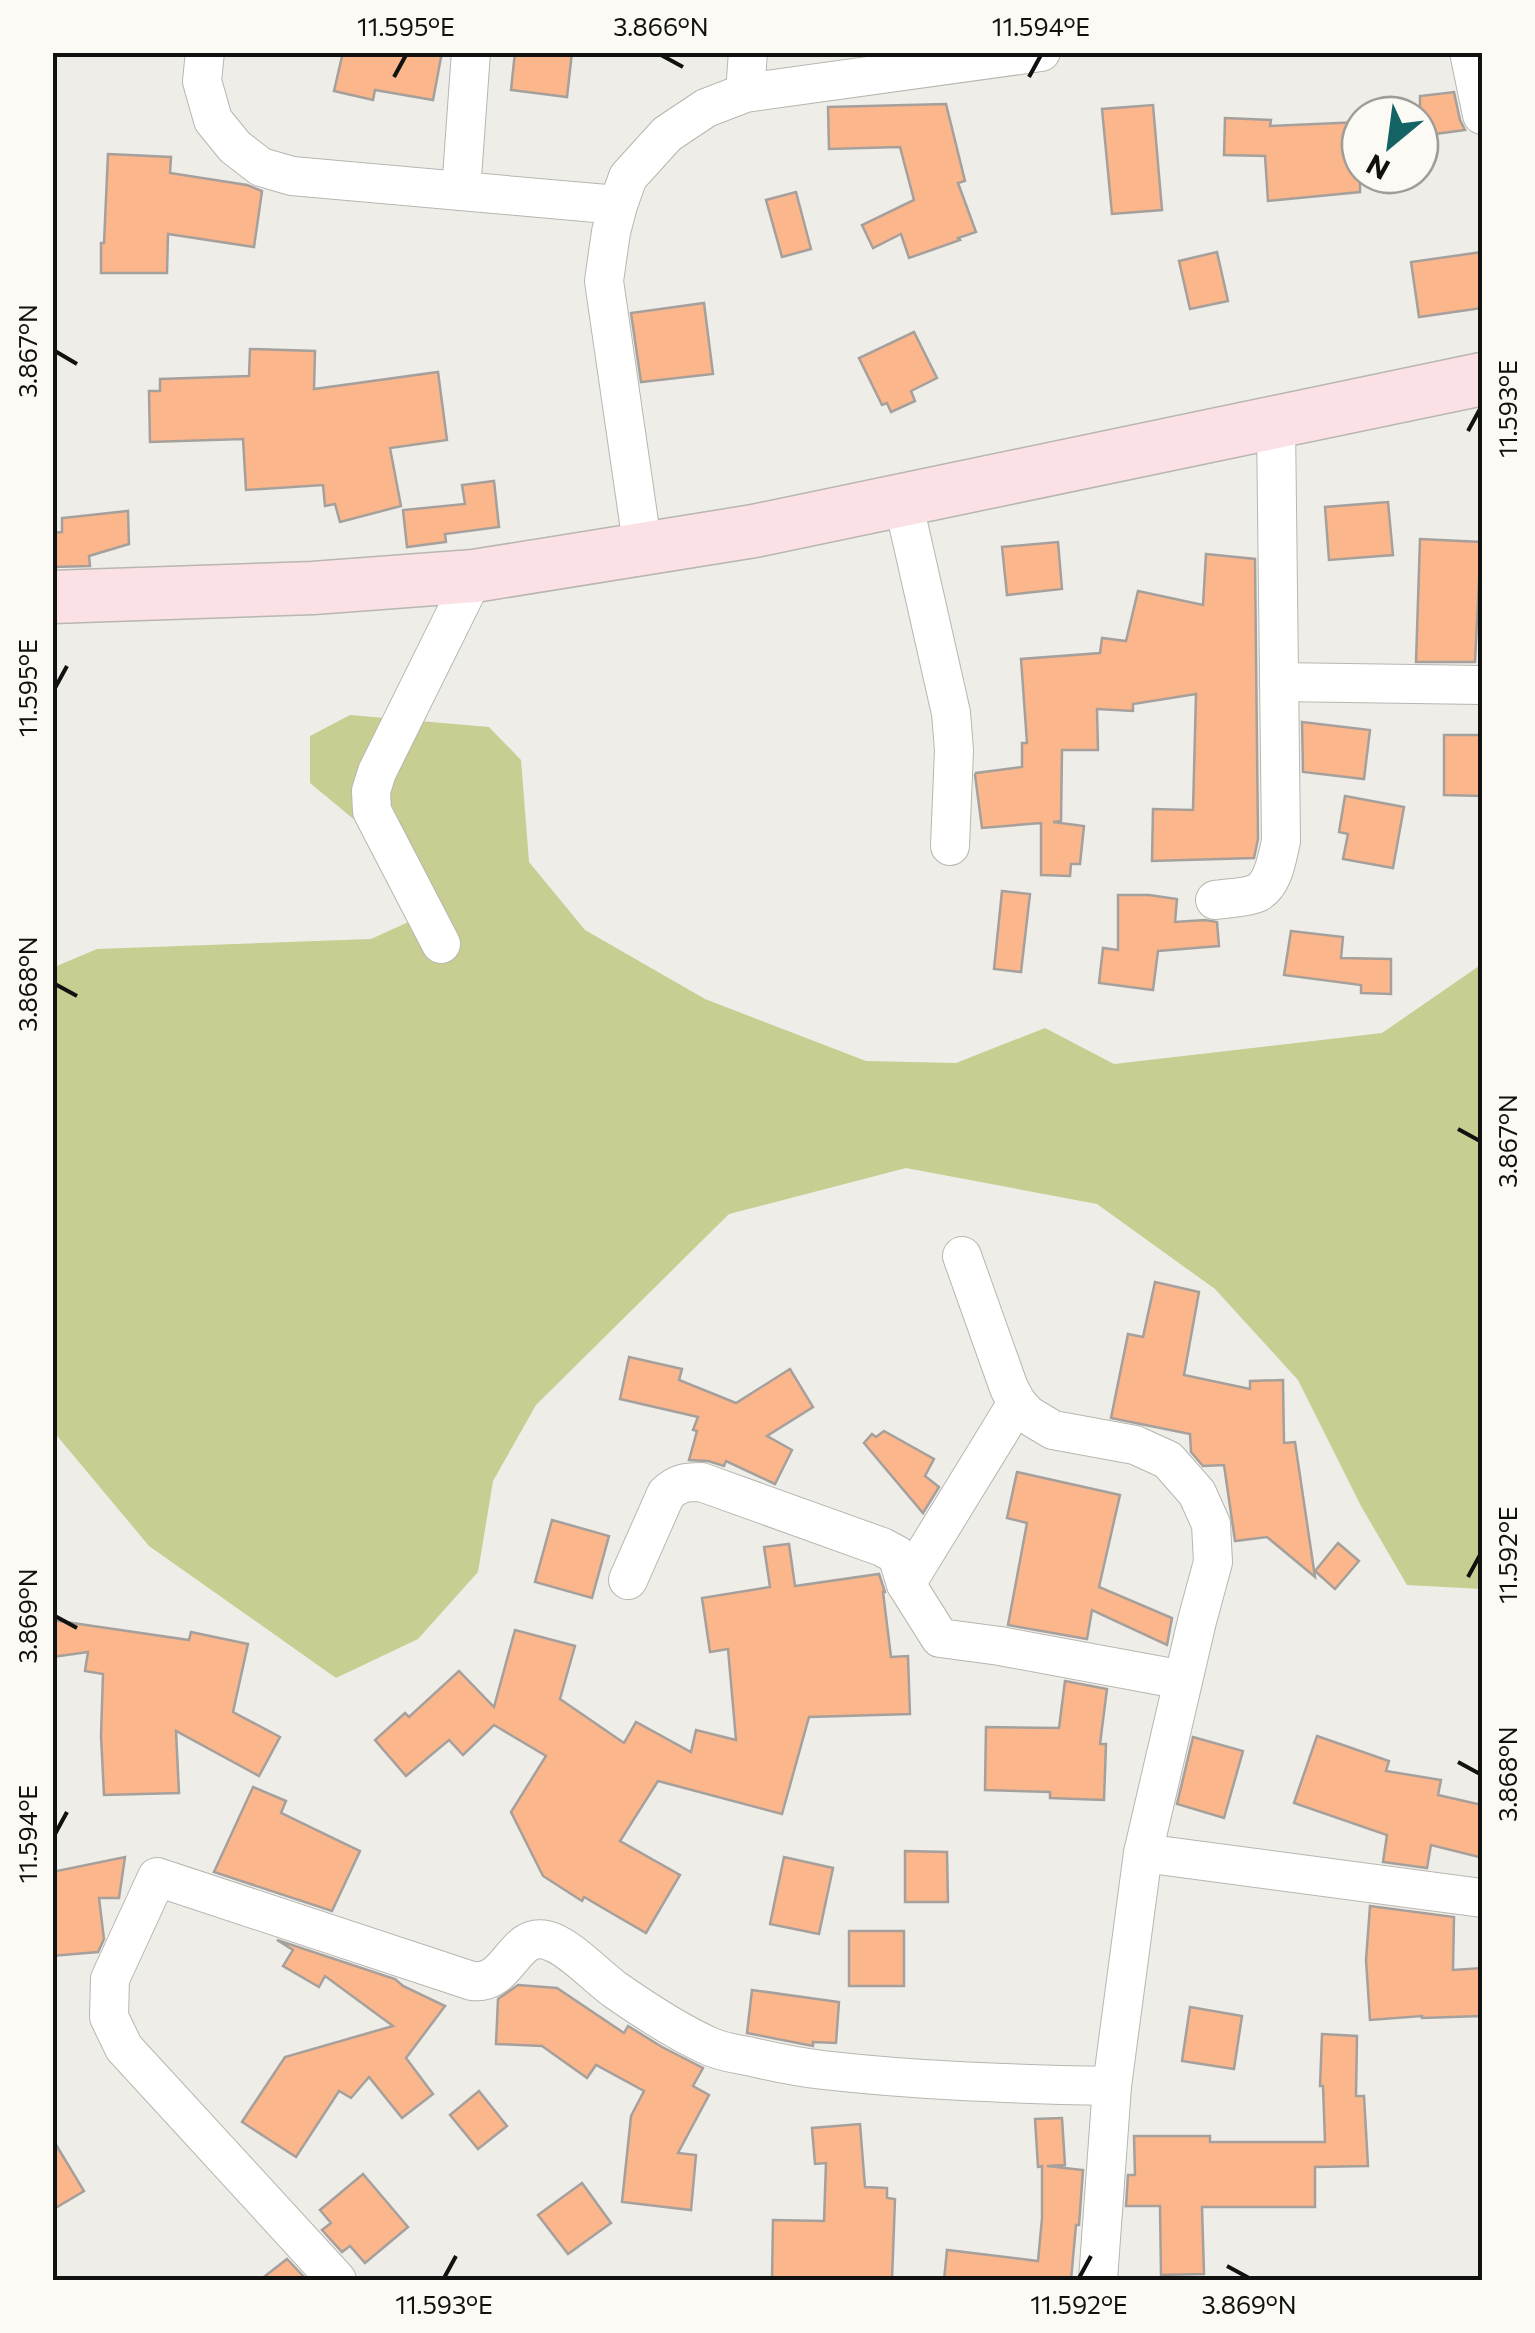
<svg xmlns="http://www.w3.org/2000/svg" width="1535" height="2333" font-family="Commissioner,sans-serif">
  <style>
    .green { fill: #c8cd92 }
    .building { fill: #fbb68b; stroke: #a6a09d; stroke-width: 2.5 }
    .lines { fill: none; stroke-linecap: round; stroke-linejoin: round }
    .street-casing { stroke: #b7b6b0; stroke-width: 40 }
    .secondary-casing { stroke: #b7b6b0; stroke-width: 55 }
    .street { stroke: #fff; stroke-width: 38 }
    .secondary { stroke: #fbe1e5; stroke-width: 52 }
    .ticks { fill: none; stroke: #11110f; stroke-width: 4 }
    .neatline { fill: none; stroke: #11110f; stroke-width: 4 }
    .ticks-label { font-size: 25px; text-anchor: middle; fill: #11110f }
  </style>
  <rect width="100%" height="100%" fill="#efede7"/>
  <polygon class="green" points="350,715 489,727 521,760 529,862 585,930 705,999 866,1061 956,1063 1045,1028 1114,1064 1382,1033 1482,964 1482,1589 1407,1585 1361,1506 1298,1380 1215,1289 1097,1204 906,1168 729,1214 536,1405 493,1481 478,1572 418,1639 336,1678 149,1546 53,1431 52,968 97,949 371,939 415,919 420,874 310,783 310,736"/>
  <g class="building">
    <polygon points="343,52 442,52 433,100 375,90 373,100 334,91"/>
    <polygon points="515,52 572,52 567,97 511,90"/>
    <polygon points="1454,92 1460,120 1465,130 1420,136 1420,96"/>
    <polygon points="946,104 965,181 958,183 976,232 958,238 960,240 909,258 901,234 873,248 862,225 914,200 900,147 829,149 828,107"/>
    <polygon points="1153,105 1162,210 1112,214 1102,109"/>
    <polygon points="1225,118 1271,120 1270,126 1360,122 1360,192 1268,201 1265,156 1224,155"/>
    <polygon points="108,154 171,157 170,173 247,185 262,191 254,247 168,234 167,273 101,273 101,243 104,243"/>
    <polygon points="796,192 811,249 782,257 766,200"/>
    <polygon points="1217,252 1228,301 1190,309 1179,261"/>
    <polygon points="1482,252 1482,308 1419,317 1411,262"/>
    <polygon points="704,303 713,374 641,382 631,313"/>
    <polygon points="914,332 937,378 911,391 915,401 891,412 887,403 882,405 859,358"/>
    <polygon points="250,349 315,351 314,389 438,372 447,440 390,448 401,506 340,522 335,504 325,506 323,485 246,490 243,439 150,442 149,391 160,391 160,379 249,376"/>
    <polygon points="494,481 499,527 445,534 446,542 407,547 403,510 465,504 462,485"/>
    <polygon points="1388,502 1393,555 1329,560 1325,507"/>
    <polygon points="128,511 129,544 89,556 90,566 52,567 52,533 62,532 62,518"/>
    <polygon points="1420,539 1481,542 1475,662 1416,662"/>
    <polygon points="1058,542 1062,589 1007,595 1002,547"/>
    <polygon points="1206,554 1255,559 1258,839 1254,858 1152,861 1153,809 1193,810 1196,694 1133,704 1133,711 1097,709 1098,750 1062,750 1061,821 1053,822 1084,826 1080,864 1071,864 1070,876 1041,875 1041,823 982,828 975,775 976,773 1022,767 1022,743 1027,743 1021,659 1100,653 1102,638 1126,641 1138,591 1203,605"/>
    <polygon points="1302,722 1370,730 1364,779 1303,772"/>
    <polygon points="1444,735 1482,735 1482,796 1444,795"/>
    <polygon points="1345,796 1404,807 1393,868 1343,859 1348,834 1339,832"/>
    <polygon points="1002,891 1030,894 1021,972 994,969"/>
    <polygon points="1118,895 1149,895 1177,899 1175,922 1205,920 1217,922 1219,946 1158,951 1153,990 1099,983 1103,948 1118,950"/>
    <polygon points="1291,931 1343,937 1341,958 1391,959 1391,994 1361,993 1361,985 1284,975"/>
    <polygon points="1155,1282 1199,1292 1184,1375 1250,1389 1250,1381 1283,1380 1284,1443 1295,1442 1315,1577 1267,1537 1235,1541 1224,1465 1203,1466 1191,1452 1190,1434 1111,1418 1128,1334 1143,1337"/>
    <polygon points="629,1357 682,1369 679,1380 736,1403 790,1369 813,1407 767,1436 792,1450 775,1484 726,1461 724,1466 708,1461 689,1460 697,1431 693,1430 698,1417 620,1399"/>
    <polygon points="884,1431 934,1459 925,1476 939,1487 923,1513 864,1443 872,1434 876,1437"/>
    <polygon points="1017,1472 1120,1495 1099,1587 1172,1618 1167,1645 1092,1610 1087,1639 1008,1625 1027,1523 1007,1518"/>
    <polygon points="552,1520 609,1536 592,1598 535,1582"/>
    <polygon points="1338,1543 1359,1561 1335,1589 1315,1571"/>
    <polygon points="789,1544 795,1586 879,1574 885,1592 883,1592 891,1657 908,1656 910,1714 809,1717 782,1814 658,1781 620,1841 680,1875 646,1933 584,1897 582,1901 543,1876 511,1812 546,1756 494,1725 463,1755 449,1740 406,1776 375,1740 405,1713 409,1717 459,1671 494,1707 515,1630 575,1646 560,1699 624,1743 636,1722 691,1752 696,1730 736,1740 728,1649 710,1652 702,1598 770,1587 764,1547"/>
    <polygon points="52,1620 189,1640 191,1632 248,1644 233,1712 280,1737 259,1776 176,1731 179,1793 104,1795 101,1736 103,1674 85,1671 88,1652 52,1657"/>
    <polygon points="1065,1681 1107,1689 1100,1744 1106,1744 1104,1800 1050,1798 1050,1792 985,1790 986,1727 1059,1728"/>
    <polygon points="1317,1736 1389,1761 1386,1771 1441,1780 1438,1795 1482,1805 1482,1842 1479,1857 1431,1845 1427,1868 1383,1862 1387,1835 1294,1803"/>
    <polygon points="1193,1737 1243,1751 1224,1818 1177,1804"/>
    <polygon points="253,1787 286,1801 281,1813 360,1851 332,1911 214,1872"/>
    <polygon points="905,1851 947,1852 948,1902 905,1902"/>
    <polygon points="125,1857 119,1898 99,1898 104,1939 98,1952 52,1956 52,1872"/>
    <polygon points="784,1857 833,1868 819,1934 770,1924"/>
    <polygon points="1370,1906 1454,1917 1453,1970 1482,1968 1482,2016 1422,2018 1422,2016 1370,2020 1366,1960"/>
    <rect x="849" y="1931" width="55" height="55"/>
    <polygon points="277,1940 395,1979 403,1986 445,2006 406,2058 433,2094 402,2118 369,2077 351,2098 339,2091 296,2157 242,2122 285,2057 393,2026 325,1976 319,1987 283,1966 293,1950"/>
    <polygon points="518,1985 557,1988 624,2033 628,2026 662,2047 703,2068 693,2086 709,2095 678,2153 696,2155 691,2210 622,2202 631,2116 644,2091 596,2065 587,2078 542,2046 496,2044 498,1999"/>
    <polygon points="752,1990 839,2002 836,2043 813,2042 813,2046 747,2033"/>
    <polygon points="1190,2007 1242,2016 1234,2069 1182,2061"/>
    <polygon points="1322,2034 1357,2036 1356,2096 1364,2096 1368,2166 1315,2167 1315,2207 1202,2207 1204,2274 1161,2275 1160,2206 1126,2206 1128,2175 1135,2175 1134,2136 1210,2136 1210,2142 1325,2142 1323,2086 1320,2086"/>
    <polygon points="479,2091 507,2126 478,2149 450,2115"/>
    <polygon points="1062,2118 1065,2165 1047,2166 1083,2170 1079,2225 1076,2225 1071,2280 944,2280 947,2250 1038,2261 1042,2218 1042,2166 1038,2167 1035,2119"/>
    <polygon points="860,2124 865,2187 887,2188 887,2198 895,2199 892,2280 772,2280 773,2220 824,2221 826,2163 815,2164 812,2128"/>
    <polygon points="52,2138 84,2191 52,2210"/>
    <polygon points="363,2174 408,2227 365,2263 350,2246 342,2252 322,2230 331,2223 320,2210"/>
    <polygon points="582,2183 611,2223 568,2254 538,2215"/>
    <polygon points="287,2259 307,2280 260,2280"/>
  </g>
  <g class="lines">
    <g class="street-casing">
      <g id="street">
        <polyline points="205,52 202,81 213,120 235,147 261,167 292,176 618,205"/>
        <polyline points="1469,52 1482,115"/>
        <polyline points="745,93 748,52"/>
        <polyline points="461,191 471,52"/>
        <polyline points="903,501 951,713 954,750 950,846"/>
        <polyline points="643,550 604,281 611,232 618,205 628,177 667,134 706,108 745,93 1041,52"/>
        <polyline points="1279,682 1482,685"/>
        <path d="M1215,900c12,-2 31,-2 42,-7 17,-9 20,-35 24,-52l-5,-418"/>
        <polyline points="441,944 372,811 371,791 377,772 474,576"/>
        <polyline points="962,1256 1009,1388 1017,1403 1028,1415 1053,1430 1135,1445 1168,1460 1197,1493 1211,1524 1213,1562 1197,1621 1143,1853 1112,2086 1098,2280"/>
        <path d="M628,1580l38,-86c11,-11 20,-12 35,-12l181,65 15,8 9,29 34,54 60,8 183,34"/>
        <polyline points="906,1584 1017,1403"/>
        <polyline points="1143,1853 1482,1898"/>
        <path d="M337,2280l-213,-232 -15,-31 1,-38 47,-102 315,104c37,5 41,-49 74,-41 22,5 49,35 68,49 30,21 63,43 97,58 12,5 25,7 37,9 25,6 50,11 75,14 96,11 192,14 289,16"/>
      </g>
    </g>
    <g class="secondary-casing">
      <polyline id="secondary" points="52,597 313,588 474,576 754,531 1482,379"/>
    </g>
    <use href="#street" class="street"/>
    <use href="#secondary" class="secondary"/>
  </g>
  <path class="ticks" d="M661,55l22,12M394,77l12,-22M1029,77l12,-22M55,351l22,13M1468,431l12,-22M55,688l12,-22M55,984l22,12M1458,1129l22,12M1468,1577l12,-22M55,1616l22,12M1458,1762l22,12M55,1834l12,-22M1227,2266l22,12M444,2278l12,-22M1079,2278l12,-22"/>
  <rect width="1535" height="2333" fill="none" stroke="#fcfaf4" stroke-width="110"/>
  <g transform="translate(1390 145) rotate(209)"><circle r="48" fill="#fcfaf4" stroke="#9e9d98" stroke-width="2.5"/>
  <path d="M0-8L18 38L0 25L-18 38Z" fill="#136365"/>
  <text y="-15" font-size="28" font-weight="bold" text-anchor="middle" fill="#11110f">N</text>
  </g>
  <rect x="55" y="55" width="1425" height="2223" class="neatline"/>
  <g class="ticks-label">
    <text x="406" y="36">11.595°E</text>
    <text x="661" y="36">3.866°N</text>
    <text x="1041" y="36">11.594°E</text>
    <text transform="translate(28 351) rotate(-90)" y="9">3.867°N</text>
    <text transform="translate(1508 409) rotate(-90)" y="9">11.593°E</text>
    <text transform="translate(28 688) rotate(-90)" y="9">11.595°E</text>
    <text transform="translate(28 984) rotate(-90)" y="9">3.868°N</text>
    <text transform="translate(1508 1141) rotate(-90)" y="9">3.867°N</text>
    <text transform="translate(1508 1555) rotate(-90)" y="9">11.592°E</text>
    <text transform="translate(28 1616) rotate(-90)" y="9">3.869°N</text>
    <text transform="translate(1508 1774) rotate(-90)" y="9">3.868°N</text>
    <text transform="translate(28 1834) rotate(-90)" y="9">11.594°E</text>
    <text x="444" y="2314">11.593°E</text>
    <text x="1079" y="2314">11.592°E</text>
    <text x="1249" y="2314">3.869°N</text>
  </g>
</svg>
